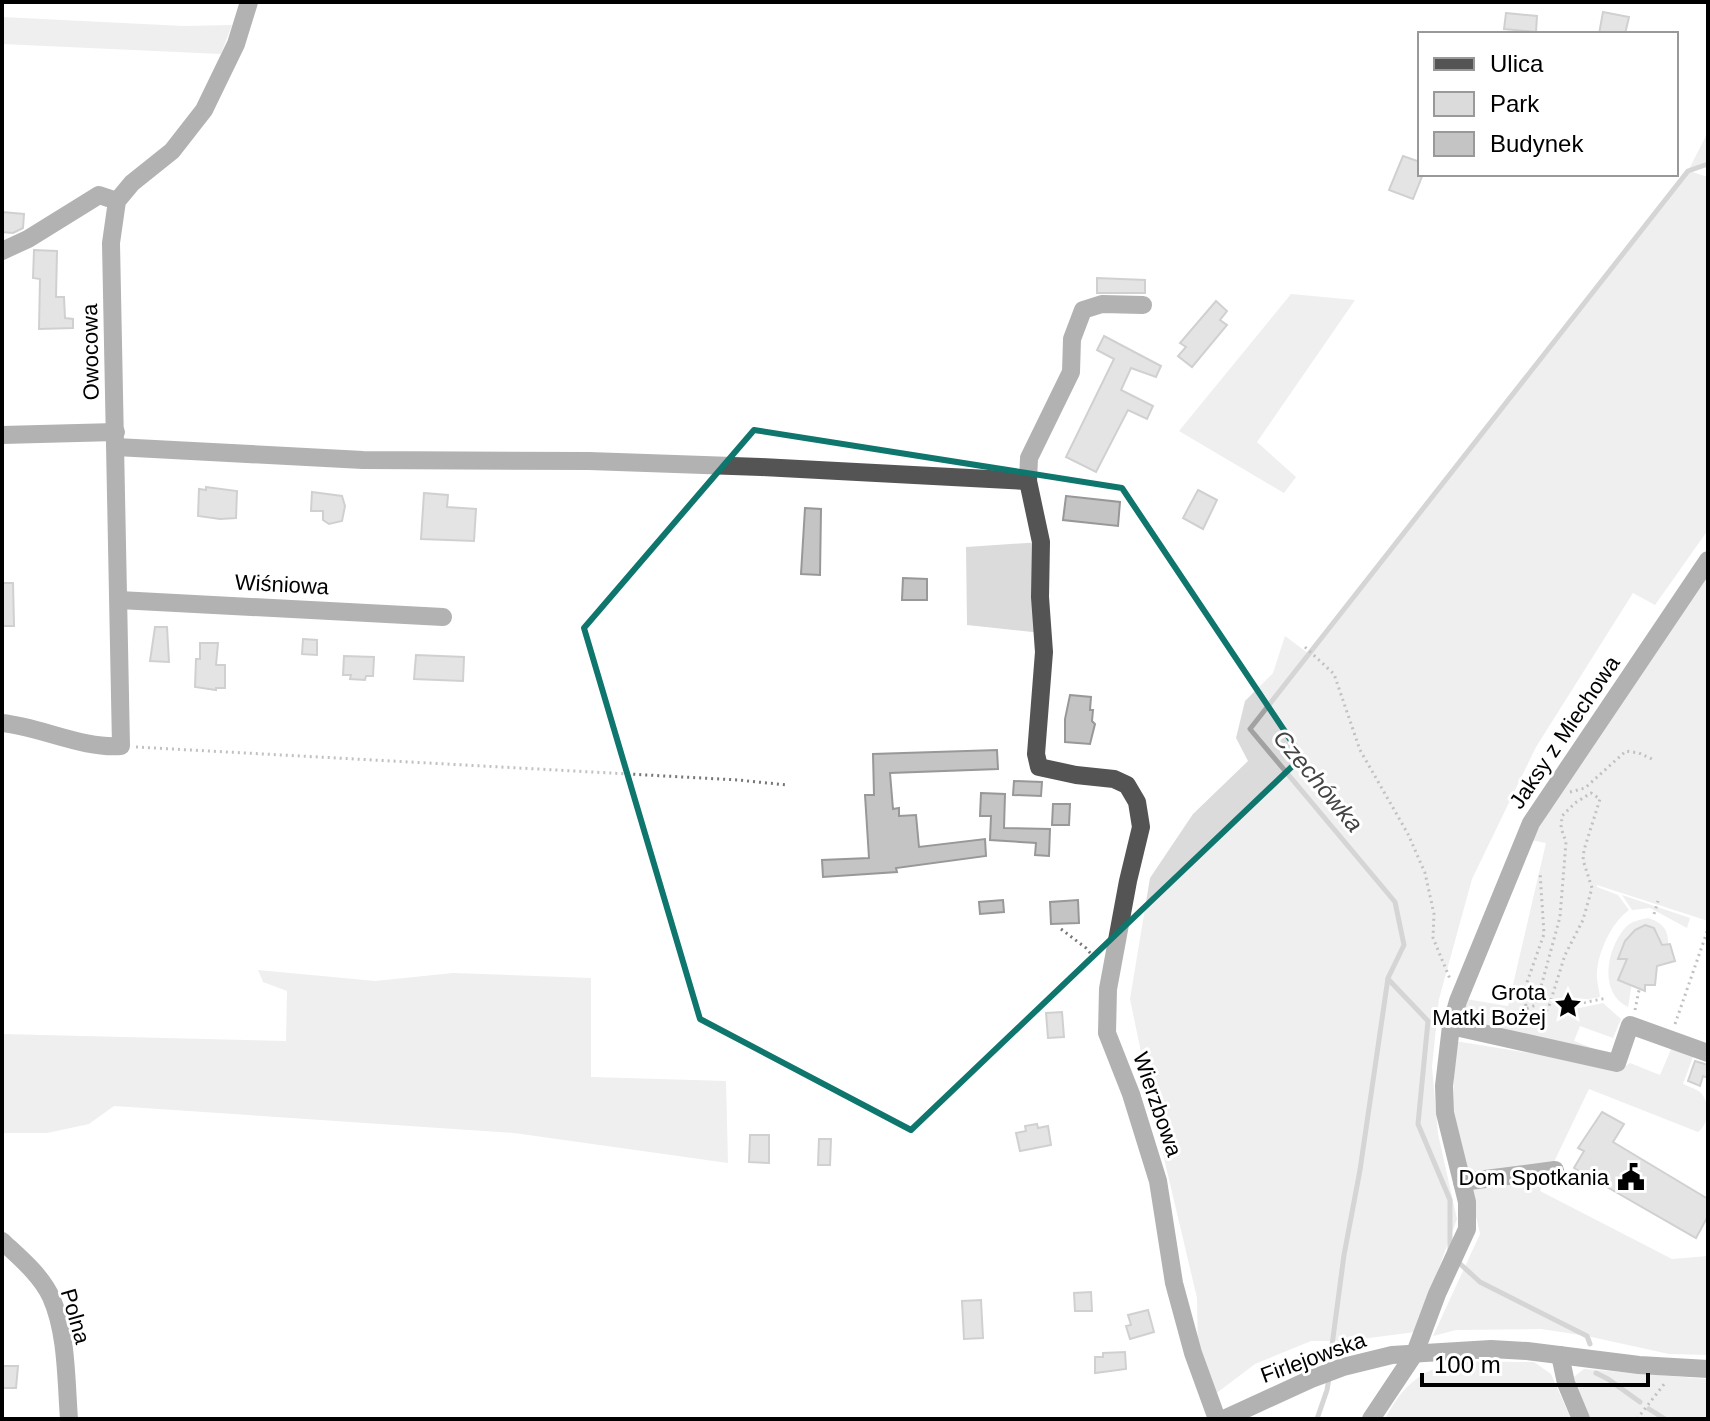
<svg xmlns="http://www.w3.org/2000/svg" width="1710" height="1421" font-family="Helvetica,sans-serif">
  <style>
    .green { fill: #dbdbdb }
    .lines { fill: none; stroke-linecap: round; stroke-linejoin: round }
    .stream { stroke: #a2a2a2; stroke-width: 5 }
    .building { fill: #c4c4c4; stroke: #989898; stroke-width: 2 }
    .path { stroke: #767676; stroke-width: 3; stroke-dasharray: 2 4; stroke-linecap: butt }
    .minor { stroke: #545454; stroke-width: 18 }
    .marked { fill: none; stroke: #0f766e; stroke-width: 6; stroke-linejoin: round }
    .labels { text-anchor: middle; stroke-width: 6; stroke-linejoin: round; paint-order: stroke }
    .street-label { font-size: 22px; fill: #000; stroke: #fff }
    .poi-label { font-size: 22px; fill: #000; stroke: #fff; text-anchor: end }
    .water-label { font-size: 24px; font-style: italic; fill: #434343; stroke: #fff }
  </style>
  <rect width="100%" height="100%" fill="#fff"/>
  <g class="green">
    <polygon points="2,17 183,26 232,25 221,54 2,44"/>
    <polygon points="1708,132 1708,164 1689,171 1708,177 1708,530 1655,605 1633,593 1536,747 1472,879 1439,999 1432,1067 1438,1134 1457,1219 1415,1332 1346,1341 1311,1341 1255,1364 1214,1395 1198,1349 1197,1298 1155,1120 1130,999 1150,878 1193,814 1248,761 1236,738 1245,701 1273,673 1285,636 1309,654 1688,171"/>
    <polygon points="1291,294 1355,300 1257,442 1296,477 1284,493 1179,431"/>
    <polygon points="1041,542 1042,633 967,625 966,547"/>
    <path d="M1708,576v345l-111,-36v2l21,8 11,15c-17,12 -30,40 -32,61 -1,8 2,18 3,26l-27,5 -6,-4 -4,9 7,3 33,-7 18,16 -8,19 -33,-12 -6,15 21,8h-18l-116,-29 5,-21 42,7 38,-163 -15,-3 53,-84z"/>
    <polygon points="1622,895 1690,918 1687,928 1650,908 1632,910"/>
    <path d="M1648,918c13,4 21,11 20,26l-7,1c-2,-24 -24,-25 -32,-4h-4l-7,17 9,1 -7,21 12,3 -4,24c-29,-14 -22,-57 -3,-79 6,-7 14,-8 23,-10z"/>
    <polygon points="258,970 375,981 453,973 591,978 591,1077 726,1081 728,1163 514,1133 114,1106 89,1124 47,1133 2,1133 2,1034 286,1041 287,991 263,982"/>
    <path d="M1455,1041l168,27 7,-5 30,12 12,-28 22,7 -11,30c6,3 15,5 19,10 8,11 8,29 -4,38l-109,-43 -49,102 132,68 36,-3v99l-39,-1 -82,-18 -46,-7 -85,1 -23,6 47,-102 -27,-123z"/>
    <path d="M1534,1362l17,12 20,45h-186c36,-70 82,-56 149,-57z"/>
    <polygon points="1584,1369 1708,1379 1708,1419 1581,1419 1566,1383"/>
  </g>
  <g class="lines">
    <g class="stream">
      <polyline points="1388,979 1428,1021 1418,1124 1450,1200 1450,1250"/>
      <polyline points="1457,1261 1480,1282 1587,1336 1590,1344"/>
      <polyline points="1329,1368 1344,1255 1360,1170 1388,978 1404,945 1395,902 1250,729 1688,171 1708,164"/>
      <polyline points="1596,1373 1608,1379 1640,1402"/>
      <polyline points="1649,1409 1665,1419"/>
      <polyline points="1317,1419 1327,1390 1329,1378"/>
    </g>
  </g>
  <g class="building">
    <polygon points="1603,12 1629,17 1625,34 1599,34"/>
    <polygon points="1506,13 1537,16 1536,32 1504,29"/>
    <polygon points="1403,156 1420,162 1420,174 1423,174 1413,199 1389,190"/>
    <polygon points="2,212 24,214 23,228 13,233 2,232"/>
    <polygon points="34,250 57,251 56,297 64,297 65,318 73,319 73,328 39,329 40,279 33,278"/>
    <polygon points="1097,278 1145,280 1145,293 1097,293"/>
    <polygon points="1216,301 1227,311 1220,320 1227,325 1192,367 1178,356 1186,347 1180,343"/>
    <polygon points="1104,336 1161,366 1156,377 1131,368 1121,390 1153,406 1147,419 1128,410 1096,472 1066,457 1114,359 1097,350"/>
    <polygon points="206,487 237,491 236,518 220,519 198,516 199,489 206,490"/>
    <polygon points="1198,490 1217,500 1203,529 1183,518"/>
    <polygon points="312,492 342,496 345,506 342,521 329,524 323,520 323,511 311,511"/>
    <polygon points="424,493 448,495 447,507 476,509 474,541 421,539"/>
    <polygon points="1066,496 1120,502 1118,526 1063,520"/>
    <polygon points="805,508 821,509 820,575 801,574"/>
    <polygon points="903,578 927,579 927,600 902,600"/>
    <polygon points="2,583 13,583 14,626 2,626"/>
    <polygon points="155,627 167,627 169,662 150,661"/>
    <polygon points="303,639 317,640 317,655 302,654"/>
    <polygon points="200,643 218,643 216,665 225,665 225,688 216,688 216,690 195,687 196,659 200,659"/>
    <polygon points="416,655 464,657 463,681 414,679"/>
    <polygon points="344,656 374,657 373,676 366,676 365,680 350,679 351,675 343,675"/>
    <polygon points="1070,695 1091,697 1090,710 1093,710 1092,721 1095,724 1090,744 1065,742 1065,719"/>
    <polygon points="997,750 998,769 890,773 893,809 899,808 899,816 916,815 919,847 985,839 986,856 896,868 897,872 823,877 822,860 869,858 865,795 874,795 873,754"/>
    <polygon points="1014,781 1042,782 1041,796 1013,795"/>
    <polygon points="981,793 1005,794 1004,828 1050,829 1049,856 1035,855 1036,843 990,840 991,816 980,816"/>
    <polygon points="1053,804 1070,804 1069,825 1052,825"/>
    <polygon points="1003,900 1004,912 980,914 979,902"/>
    <polygon points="1078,900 1079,923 1051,924 1050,902"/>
    <polygon points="1645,925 1654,928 1662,945 1670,944 1675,961 1657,966 1655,985 1645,985 1645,991 1618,980 1627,959 1618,959 1625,941 1635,930"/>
    <polygon points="1062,1012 1064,1037 1048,1038 1046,1013"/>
    <polygon points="1695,1061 1708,1065 1708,1078 1703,1076 1700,1086 1688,1081"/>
    <polygon points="1602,1112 1624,1124 1613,1142 1708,1199 1708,1216 1696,1238 1574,1168 1584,1151 1578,1148"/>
    <polygon points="1037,1124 1038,1128 1048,1126 1051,1145 1020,1151 1016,1133 1026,1131 1025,1126"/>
    <polygon points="750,1135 769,1135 769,1163 749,1162"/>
    <polygon points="819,1139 831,1139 830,1165 818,1165"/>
    <polygon points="1091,1292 1092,1311 1075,1311 1074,1293"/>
    <polygon points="981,1300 983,1338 964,1339 962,1301"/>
    <polygon points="1148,1310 1154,1332 1130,1339 1126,1326 1131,1325 1128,1315"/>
    <polygon points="1125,1352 1126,1369 1095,1373 1095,1357 1103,1357 1103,1353"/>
    <polygon points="2,1366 18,1366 16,1388 2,1388"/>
  </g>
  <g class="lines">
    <g class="path">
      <polyline points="1305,647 1334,674 1360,750 1408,834 1425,873 1434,914 1433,938 1450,979"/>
      <polyline points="136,747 738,780 787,785"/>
      <polyline points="1570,792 1585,788 1626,751 1639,753 1654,760"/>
      <polyline points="1654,914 1658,901"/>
      <polyline points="1061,929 1086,948 1096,960"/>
      <polyline points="1572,1005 1607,998"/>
      <polyline points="1635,1010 1639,990"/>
      <polyline points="1675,1024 1708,929"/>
      <polyline points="1538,1027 1549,1006 1565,955 1583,920 1592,888 1583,860 1584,850 1600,799 1591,793 1575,803 1562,816 1561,828 1566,842 1560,917 1536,1005 1526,1009 1525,988 1544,934 1540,872"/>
      <polyline points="1637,1419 1665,1383"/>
    </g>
    <g class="minor">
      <polyline points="2,251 28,239 99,195 117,201"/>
      <polyline points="1143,305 1102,304 1083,310 1072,339 1071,372 1029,458 1028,481 1041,542 1040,597 1044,652 1036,754 1039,767 1076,775 1114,779 1127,785 1137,802 1141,827 1128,881 1108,989 1107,1033 1131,1094 1158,1181 1174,1283 1193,1353 1217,1419"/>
      <polyline points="2,435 116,432"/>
      <polyline points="116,447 363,460 589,461 761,467 1028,481"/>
      <polyline points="119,600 443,617"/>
      <path d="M2,723c39,4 81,26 119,23l-10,-503 6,-42 15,-18 40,-32 32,-41 32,-66 13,-42"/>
      <polyline points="1451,1026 1617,1063 1630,1025 1708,1053"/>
      <polyline points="1462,1182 1555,1170"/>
      <path d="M2,1241c17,16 39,34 49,56 16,36 15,83 18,122"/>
      <polyline points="1560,1355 1566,1383 1581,1419"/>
      <polyline points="1224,1419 1311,1379 1343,1367 1392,1355 1491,1349 1527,1351 1639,1365 1708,1369"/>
      <polyline points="1371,1419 1415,1353 1437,1294 1467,1229 1467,1202 1445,1113 1444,1086 1451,1026 1458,1001 1531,823 1708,560"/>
    </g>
  </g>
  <path d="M0 0H1710V1421H0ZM754,430l368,58 180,269 -391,373 -211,-111 -116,-391z" fill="#fff" fill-opacity=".55" fill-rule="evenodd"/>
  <path class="marked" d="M754,430l368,58 180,269 -391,373 -211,-111 -116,-391z"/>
  <defs>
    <g id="sight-bare" transform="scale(2.16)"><path d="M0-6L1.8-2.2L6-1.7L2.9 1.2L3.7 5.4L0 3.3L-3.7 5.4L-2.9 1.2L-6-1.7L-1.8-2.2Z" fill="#000" stroke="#fff" stroke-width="2.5" paint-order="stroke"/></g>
    <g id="civic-bare" transform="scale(2.16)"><path d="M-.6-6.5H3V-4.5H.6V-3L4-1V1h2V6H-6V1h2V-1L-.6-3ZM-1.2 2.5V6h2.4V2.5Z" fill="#000" stroke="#fff" stroke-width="2.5" paint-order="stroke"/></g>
  </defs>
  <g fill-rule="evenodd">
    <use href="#sight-bare" x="1568" y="1005"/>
    <use href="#civic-bare" x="1631" y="1177"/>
  </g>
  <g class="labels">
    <g class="street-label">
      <text transform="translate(90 352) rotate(-91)" y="8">Owocowa</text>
      <text transform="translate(282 584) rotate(3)" y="8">Wiśniowa</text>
      <text transform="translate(1564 732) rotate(-56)" y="8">Jaksy z Miechowa</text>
      <text transform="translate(1158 1104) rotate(71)" y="8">Wierzbowa</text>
      <text transform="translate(76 1316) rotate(74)" y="8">Polna</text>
      <text transform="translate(1313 1357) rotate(-20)" y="8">Firlejowska</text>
    </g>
    <g class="poi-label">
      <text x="1546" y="1000">Grota<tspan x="1546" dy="25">Matki Bożej</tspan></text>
      <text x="1609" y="1185">Dom Spotkania</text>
    </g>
    <g class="water-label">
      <text transform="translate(1318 781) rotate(50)" y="8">Czechówka</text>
    </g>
  </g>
  <rect width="1710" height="1421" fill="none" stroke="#000000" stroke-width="8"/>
  <rect x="1418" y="32" width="260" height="144" fill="#ffffff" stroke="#999999" stroke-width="2"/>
  <rect x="1434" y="58" width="40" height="12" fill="#545454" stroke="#999999" stroke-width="2"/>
  <text x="1490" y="72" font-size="24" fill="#000000">Ulica</text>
  <rect x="1434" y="92" width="40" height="24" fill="#dbdbdb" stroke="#999999" stroke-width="2"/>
  <text x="1490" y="112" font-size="24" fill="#000000">Park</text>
  <rect x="1434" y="132" width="40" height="24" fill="#c4c4c4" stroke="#999999" stroke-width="2"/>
  <text x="1490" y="152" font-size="24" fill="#000000">Budynek</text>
  <path d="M1422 1373v12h226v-12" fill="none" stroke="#000000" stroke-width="4"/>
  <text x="1434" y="1373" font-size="24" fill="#000000" stroke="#ffffff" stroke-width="6" paint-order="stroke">100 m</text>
</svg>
